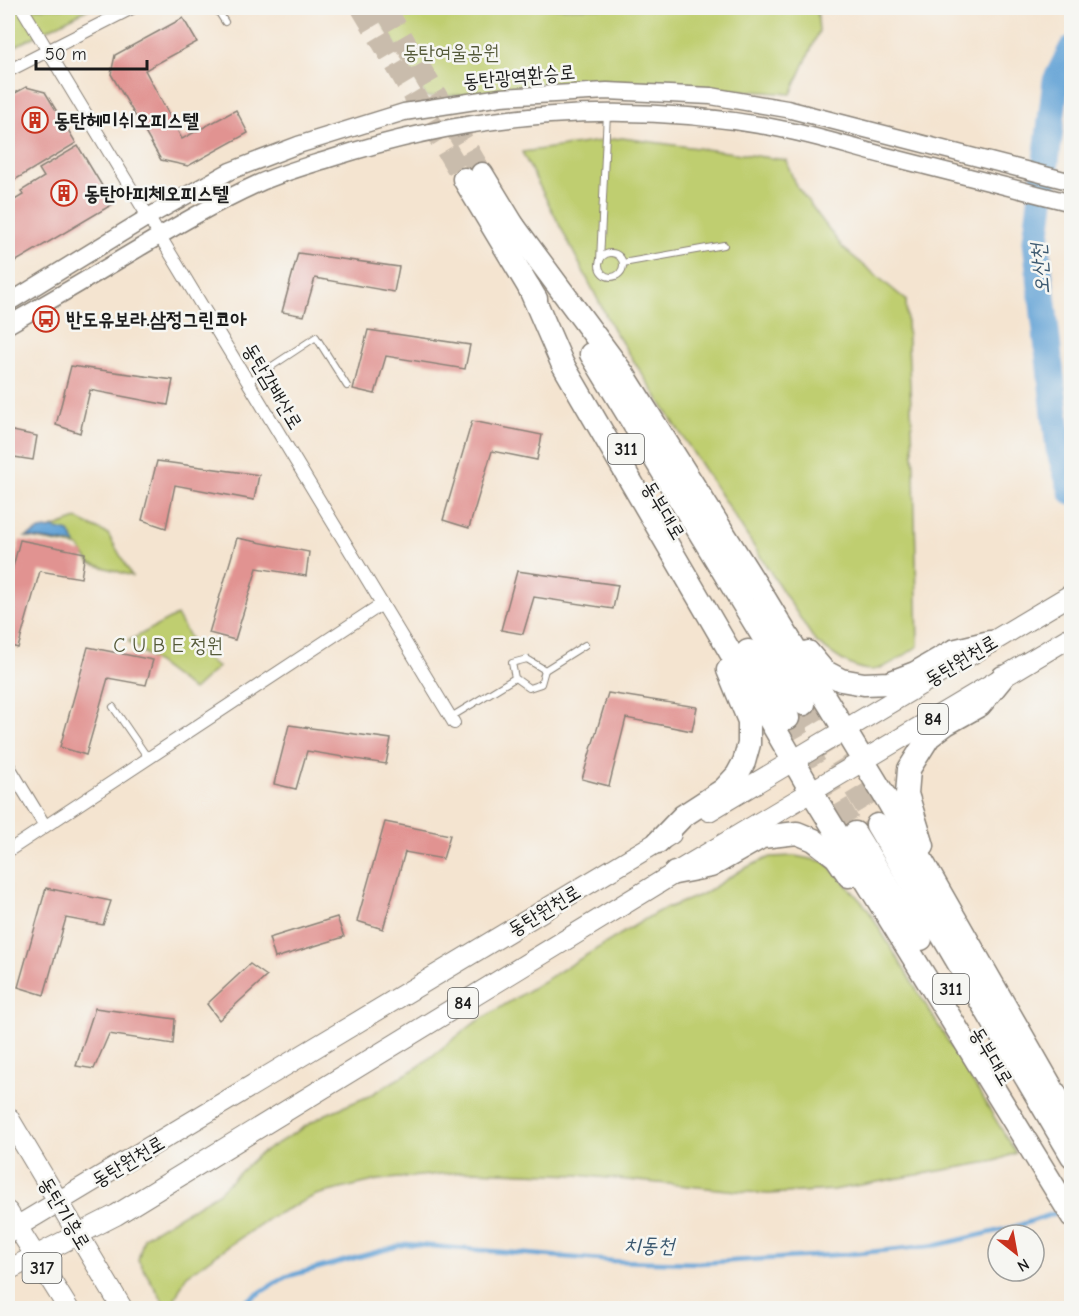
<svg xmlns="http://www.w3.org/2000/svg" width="1079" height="1316" font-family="'Comic Neue','Poor Story',sans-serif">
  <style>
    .green { fill: #bfce70; stroke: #6e7546; stroke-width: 1.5 }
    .water { fill: #64a3d6; stroke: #406079; stroke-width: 1.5 }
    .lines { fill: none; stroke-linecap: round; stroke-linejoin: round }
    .stream { stroke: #64a3d6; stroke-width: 4.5 }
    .river { stroke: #64a3d6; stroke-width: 27 }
    .building { fill: #e19391 }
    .highway-tunnel { stroke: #c9bcac; stroke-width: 22; stroke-dasharray: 22 11; stroke-linecap: butt }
    .lane-casing { stroke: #888076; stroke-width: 8 }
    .street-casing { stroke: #888076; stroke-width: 14 }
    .secondary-casing { stroke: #888076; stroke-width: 19 }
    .primary-casing { stroke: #888076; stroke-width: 22 }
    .highway-casing { stroke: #888076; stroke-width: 25 }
    .lane { stroke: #fff; stroke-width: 6 }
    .street { stroke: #fff; stroke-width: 12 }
    .secondary { stroke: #fff; stroke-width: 16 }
    .primary { stroke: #fff; stroke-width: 20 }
    .highway { stroke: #fff; stroke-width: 22 }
    .labels { text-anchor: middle; stroke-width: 5; stroke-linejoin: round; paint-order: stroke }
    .shield { fill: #f6f6f2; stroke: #5d5d5c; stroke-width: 1.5 }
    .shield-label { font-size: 18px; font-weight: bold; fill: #1c1c1c }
    .park-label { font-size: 20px; fill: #555a39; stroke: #f6f6f2 }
    .street-label { font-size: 20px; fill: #1c1c1c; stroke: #f6f6f2 }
    .poi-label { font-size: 20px; font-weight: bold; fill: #1c1c1c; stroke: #f6f6f2; text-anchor: start }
    .water-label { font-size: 21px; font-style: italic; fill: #3c5970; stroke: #f6f6f2 }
  </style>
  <rect width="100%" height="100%" fill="#f6f6f2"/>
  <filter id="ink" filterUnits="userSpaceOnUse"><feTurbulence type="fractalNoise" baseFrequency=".0167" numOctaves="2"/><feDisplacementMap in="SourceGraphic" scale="12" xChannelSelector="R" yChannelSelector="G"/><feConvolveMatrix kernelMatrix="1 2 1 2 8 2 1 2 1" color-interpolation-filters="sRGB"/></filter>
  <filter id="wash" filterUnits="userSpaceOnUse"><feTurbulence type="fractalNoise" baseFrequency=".008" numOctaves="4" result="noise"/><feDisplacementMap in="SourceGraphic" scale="24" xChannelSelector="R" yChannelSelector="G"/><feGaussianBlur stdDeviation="1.35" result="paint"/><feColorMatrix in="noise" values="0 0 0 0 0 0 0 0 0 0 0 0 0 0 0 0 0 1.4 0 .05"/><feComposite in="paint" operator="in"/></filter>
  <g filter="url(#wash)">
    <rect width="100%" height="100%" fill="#f4e4d0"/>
    <g class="green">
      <polygon points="8,8 90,8 8,50"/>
      <polygon points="374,8 817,8 819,31 791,94 654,84 426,97"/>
      <path d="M622,138l164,22 9,24 48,64 63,52 8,172 4,174c-11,8 -34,24 -47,24 -20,0 -41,-18 -56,-29l-202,-312 -91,-177z"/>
      <polygon points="77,519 108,534 132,576 90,563 79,547 26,537"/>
      <polygon points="177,615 197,651 218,667 193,690 128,641"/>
      <polygon points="795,856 826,862 867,908 1016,1153 995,1161 833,1190 768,1194 578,1175 473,1171 378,1180 316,1195 271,1217 187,1275 170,1308 167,1308 138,1260 144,1237 218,1193 258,1155 324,1115 369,1096 418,1067 473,1024 657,912 703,894 743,869 770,857"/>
    </g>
    <polygon class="water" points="53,528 69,532 76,544 26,537 40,530"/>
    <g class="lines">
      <polyline class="stream" points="235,1308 285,1277 406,1244 614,1261 700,1263 849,1254 938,1245 1014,1227 1062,1211"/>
      <polyline class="river" points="1072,49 1056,81 1036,241 1059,449 1072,491"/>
    </g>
    <g id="blocks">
      <g class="building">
        <polygon points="183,18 197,42 145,70 182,139 236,110 248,133 188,166 161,160 111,74 115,55"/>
        <polygon points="26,87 45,92 76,143 13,181 8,172 8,97"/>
        <polygon points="78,146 113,204 8,266 8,204 23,195 21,191 44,177 39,169"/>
        <polygon points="298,253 399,267 394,292 315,278 304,316 282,312"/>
        <polygon points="368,330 470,345 465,369 386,356 375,394 353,389"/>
        <polygon points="71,366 173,380 168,405 90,390 80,433 56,425"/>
        <polygon points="472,421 542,435 537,460 492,451 469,528 443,520"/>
        <polygon points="8,430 37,436 33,460 8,456"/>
        <polygon points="157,461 259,475 254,500 175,485 166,528 142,520"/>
        <polygon points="237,538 309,552 306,576 257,568 235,640 209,633"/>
        <polygon points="20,540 85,553 81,578 40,571 18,648 8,645 8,586"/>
        <polygon points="517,571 618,585 613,609 534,597 523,634 501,630"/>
        <polygon points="88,647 153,660 146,685 108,678 86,755 60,747"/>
        <polygon points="608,693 697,707 692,731 626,718 609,786 582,779"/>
        <polygon points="289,725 391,739 386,764 307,751 296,789 274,784"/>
        <polygon points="385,822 450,835 443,859 405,852 383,929 357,921"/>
        <polygon points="46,888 111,901 103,925 66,918 44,995 18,987"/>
        <polygon points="337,917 344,937 275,958 269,938"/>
        <polygon points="250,964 267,976 219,1020 207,1004"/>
        <polygon points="95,1008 175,1019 173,1044 109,1034 94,1069 76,1066"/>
      </g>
    </g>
  </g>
  <g filter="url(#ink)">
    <use href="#blocks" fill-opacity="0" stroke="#888076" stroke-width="1.5"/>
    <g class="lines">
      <g class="highway-tunnel">
        <polyline points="362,8 464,179"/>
        <polyline points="385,8 482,174"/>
        <polyline points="804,704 877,825"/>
        <polyline points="788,718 855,833"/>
      </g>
      <g class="lane-casing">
        <g id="lane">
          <polyline points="216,8 225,22"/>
          <circle cx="611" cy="265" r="12"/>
          <polyline points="600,261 607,113"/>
          <polyline points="623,263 724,245"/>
          <polyline points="248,382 316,337 347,386"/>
          <polyline points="545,670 585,645"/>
          <polyline points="113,707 148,758"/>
          <polyline points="451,717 515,678 529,688 541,684 545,670 527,659 512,663 515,678"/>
        </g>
      </g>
      <g class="street-casing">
        <g id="street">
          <polyline points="22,8 454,723"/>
          <polyline points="8,71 132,8"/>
          <polyline points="8,765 45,826"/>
          <polyline points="8,851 382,604"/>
        </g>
      </g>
      <g class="secondary-casing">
        <g id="secondary">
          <polyline points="8,303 148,217 230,171 298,145 404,112 501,97 607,91 711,96 787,109 1072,182"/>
          <path d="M8,325c40,-23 81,-47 121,-71 42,-25 84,-50 128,-70 24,-11 50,-18 75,-26 142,-46 292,-58 439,-31 39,7 77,19 115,29 62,16 124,31 186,47"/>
        </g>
      </g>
      <g class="primary-casing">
        <g id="primary">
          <polyline points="709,811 1072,594"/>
          <polyline points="8,1117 122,1308"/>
          <polyline points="8,1212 68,1308"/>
          <polyline points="8,1232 671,834"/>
          <polyline points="8,1270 116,1215 675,873 1072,636"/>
        </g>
      </g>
      <g class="highway-casing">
        <g id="highway">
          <polyline points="482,174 521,238"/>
          <polyline points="464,179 536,299"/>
          <polyline points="513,225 624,375 762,594 889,803 1072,1123"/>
          <polyline points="529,287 562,363 811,791 1072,1216"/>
          <polyline points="591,354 804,704"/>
          <polyline points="748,651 788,718"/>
          <polyline points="808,652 824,671 841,680 864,684 889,683 915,673 953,651 990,642"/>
          <polyline points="877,825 1072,1156"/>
          <polyline points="855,833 921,939"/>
          <polyline points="658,842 683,816 723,790 737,775 744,762 749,744 749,721 728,670"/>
          <polyline points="923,846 907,794 909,769 929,737 946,724 980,705 1003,677"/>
          <polyline points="675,873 711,866 762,837 797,833 814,840 836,857 849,876"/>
        </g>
      </g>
      <use href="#lane" class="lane"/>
      <use href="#street" class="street"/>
      <use href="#secondary" class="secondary"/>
      <use href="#primary" class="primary"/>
      <use href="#highway" class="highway"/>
    </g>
  </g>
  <defs>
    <g id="building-ring" transform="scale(1.35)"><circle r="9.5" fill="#f6f6f2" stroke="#c8321e" stroke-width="1.5"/><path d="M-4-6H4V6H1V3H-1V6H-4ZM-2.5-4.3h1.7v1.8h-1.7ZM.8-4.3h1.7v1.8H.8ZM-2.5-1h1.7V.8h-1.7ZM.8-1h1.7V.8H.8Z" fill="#c8321e"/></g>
    <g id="bus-ring" transform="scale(1.35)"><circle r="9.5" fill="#f6f6f2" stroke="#c8321e" stroke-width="1.5"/><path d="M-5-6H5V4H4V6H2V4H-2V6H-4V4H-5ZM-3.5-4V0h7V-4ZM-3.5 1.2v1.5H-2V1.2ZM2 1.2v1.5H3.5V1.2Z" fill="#c8321e"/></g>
  </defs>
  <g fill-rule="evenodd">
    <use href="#building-ring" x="35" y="120"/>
    <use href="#building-ring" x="64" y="193"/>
    <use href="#bus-ring" x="46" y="319"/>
  </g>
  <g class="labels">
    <g class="shield">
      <rect x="608" y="434" width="36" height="30" rx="4.5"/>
      <rect x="918" y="704" width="30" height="30" rx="4.5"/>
      <rect x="933" y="974" width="36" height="30" rx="4.5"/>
      <rect x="448" y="988" width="30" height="30" rx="4.5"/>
      <rect x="22.5" y="1253" width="39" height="30" rx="4.5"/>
    </g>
    <g class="shield-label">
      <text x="626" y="455">311</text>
      <text x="933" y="725">84</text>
      <text x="951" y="995">311</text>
      <text x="463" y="1009">84</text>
      <text x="42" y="1274">317</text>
    </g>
    <g class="park-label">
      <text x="451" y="59">동탄여울공원</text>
      <text x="168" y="652">C U B E 정원</text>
    </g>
    <g class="street-label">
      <text transform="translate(519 76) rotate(-5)" y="7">동탄광역환승로</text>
      <text transform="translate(273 386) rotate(59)" y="7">동탄감배산로</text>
      <text transform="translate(664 510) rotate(59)" y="7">동부대로</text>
      <text transform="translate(961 660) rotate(-31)" y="7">동탄원천로</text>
      <text transform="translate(544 910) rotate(-31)" y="7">동탄원천로</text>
      <text transform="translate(992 1056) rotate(59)" y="7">동부대로</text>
      <text transform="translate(128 1161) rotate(-31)" y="7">동탄원천로</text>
      <text transform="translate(65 1213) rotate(59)" y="7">동탄기흥로</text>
    </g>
    <g class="poi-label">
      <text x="54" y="127">동탄헤미쉬오피스텔</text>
      <text x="84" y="200">동탄아피체오피스텔</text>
      <text x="66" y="326">반도유보라.삼정그린코아</text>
    </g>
    <g class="water-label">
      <text transform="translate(1040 269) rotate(-95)" y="7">오산천</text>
      <text transform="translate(649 1245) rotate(1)" y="7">치동천</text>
    </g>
  </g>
  <rect width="1079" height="1316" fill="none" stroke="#f6f6f2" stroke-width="30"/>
  <g transform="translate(1016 1253) rotate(149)"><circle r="28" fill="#f6f6f2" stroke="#9f9f9c" stroke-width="1.5"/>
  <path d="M0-4.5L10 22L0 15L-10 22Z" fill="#c8321e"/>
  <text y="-9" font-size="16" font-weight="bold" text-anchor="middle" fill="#1c1c1c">N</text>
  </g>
  <path d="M36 60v9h111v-9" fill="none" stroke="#1c1c1c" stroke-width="3"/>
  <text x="45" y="60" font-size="18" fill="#1c1c1c" stroke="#f6f6f2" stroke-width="4.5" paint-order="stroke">50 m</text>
</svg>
